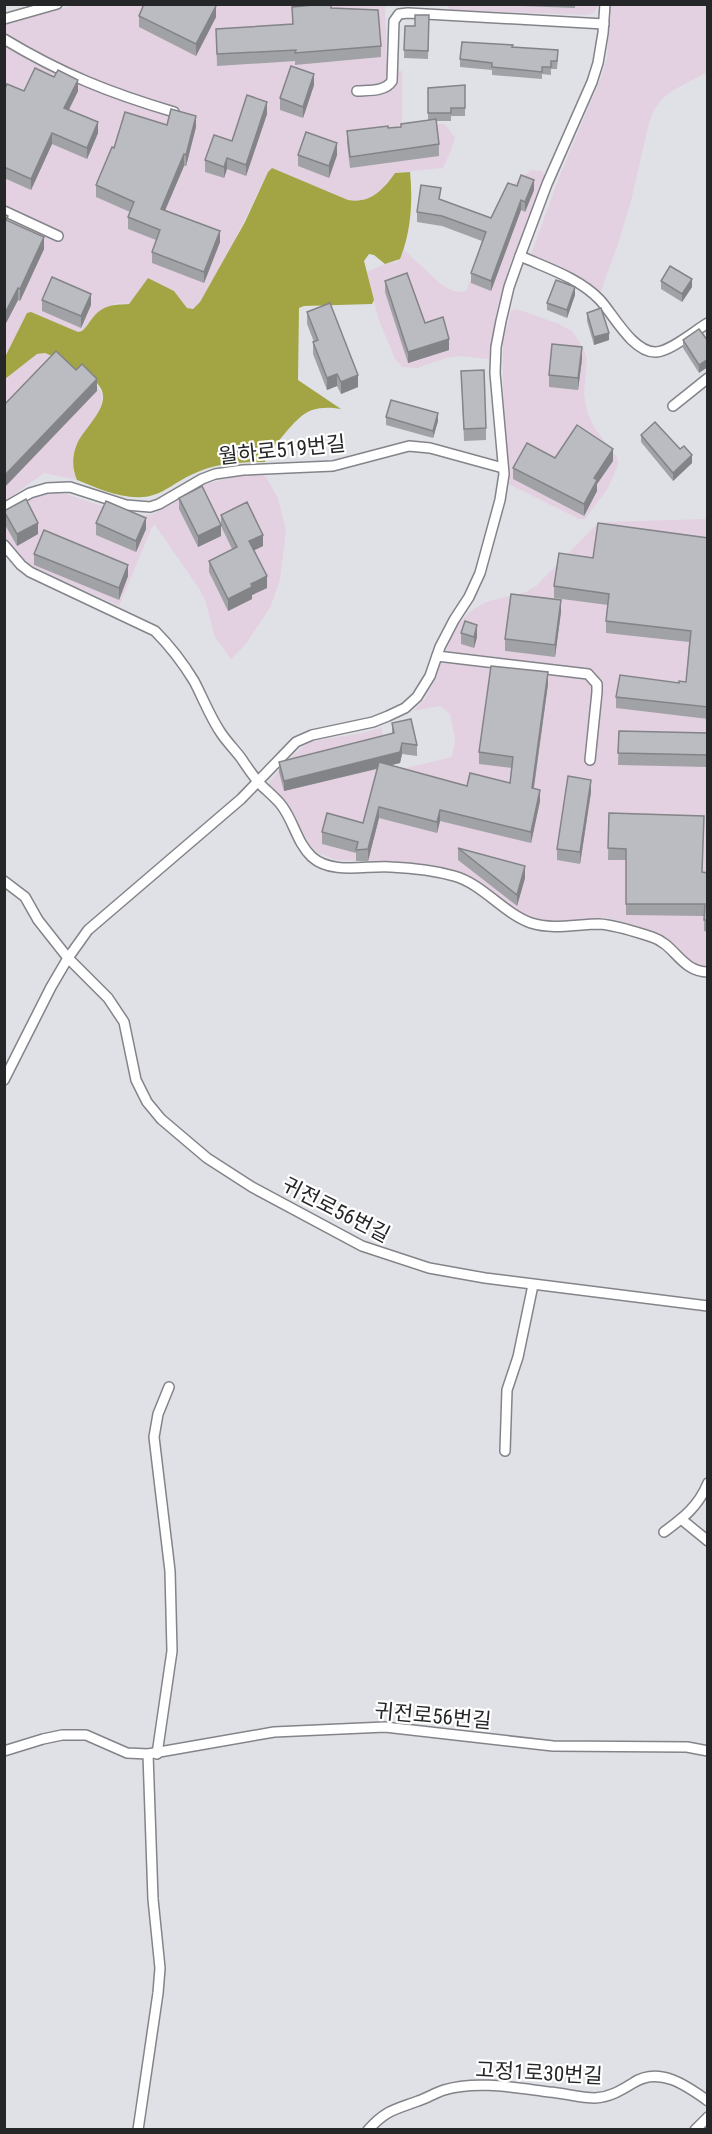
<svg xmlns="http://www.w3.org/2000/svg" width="712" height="2134" font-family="'Roboto Condensed','Noto Sans KR',sans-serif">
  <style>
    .industrial { fill: #e3d1e2 }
    .forest { fill: #a3a545 }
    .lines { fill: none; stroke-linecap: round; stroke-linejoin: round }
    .service-casing { stroke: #828489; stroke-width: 12 }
    .service { stroke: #fff; stroke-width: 9 }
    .wall { fill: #a1a2a6 }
    .shaded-wall { fill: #838487 }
    .building { fill: #bbbcc1; stroke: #838487; stroke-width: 1.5 }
    .labels { text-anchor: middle; stroke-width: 4.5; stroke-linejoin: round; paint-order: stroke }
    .street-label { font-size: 21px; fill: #252627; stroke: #fff }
  </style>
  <rect width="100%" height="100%" fill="#e0e1e6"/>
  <g class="industrial">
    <polygon points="80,4 385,5 387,72 402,71 402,124 445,124 455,138 449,155 443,168 395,173 379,192 368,200 358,202 348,200 272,169 268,172 233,244 200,302 193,309 187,308 174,291 148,278 129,304 116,303 95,315 82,331 5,357 5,23"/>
    <polygon points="448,5 599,5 593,13 587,15 453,10 449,9"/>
    <polygon points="610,5 707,5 707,72 672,91 662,99 654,110 649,123 631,201 618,244 601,291 598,292 532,257 531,254 560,175 602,75 607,58"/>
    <polygon points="531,170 542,171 545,175 511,262 498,305 489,359 459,356 446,358 417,368 402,367 395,359 378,318 367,272 385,264 396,262 400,259 404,250 442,285 453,291 462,292 466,291 503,192"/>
    <polygon points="517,309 559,324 572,331 584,349 587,359 584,394 587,412 596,430 617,457 618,465 608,488 585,519 579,519 509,484 503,387 503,341 511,311"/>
    <polygon points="45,353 96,382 102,395 101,405 96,418 77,444 74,454 74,473 77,480 44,473 5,501 5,379 37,354"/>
    <polygon points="260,474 265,476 278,498 286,531 280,579 271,606 246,644 231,659 215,637 205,600 200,590 155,525 152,527 119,606 33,567 16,554 5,537 5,514 32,498 47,494 66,494 117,511 141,516 153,514 203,485 232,477"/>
    <polygon points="707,519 707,967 698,966 692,963 666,938 652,931 617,920 605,918 559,921 530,918 516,910 485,887 455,871 391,861 336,860 318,853 311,846 288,806 269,786 269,782 285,763 304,746 313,741 362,733 381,728 393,771 452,757 455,740 450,714 440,706 413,711 425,699 432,685 450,640 460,622 473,609 489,601 526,592 536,586 596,525 602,522"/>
  </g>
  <path class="forest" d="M272,168l76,32c22,4 35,-10 47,-27l15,-1c3,29 1,60 -10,87l-15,5 -11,-9 -5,-1 -5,7 10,39 -2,4 -68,2 -5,2 -1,72 43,29c-33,-5 -40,6 -60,29 -7,8 -13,14 -16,24 -26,0 -49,1 -72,12 -17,7 -31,22 -50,23 -22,2 -46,-9 -66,-17 -5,-11 -5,-25 0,-36 8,-18 39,-41 20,-61 -5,-6 -14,-9 -20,-12 -11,-6 -21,-14 -32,-18l-8,1 -32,25v-22l22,-44 4,-1 47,20 4,-1c6,-5 8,-11 13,-16 11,-11 20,-10 34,-11l19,-26 26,13 13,17 6,1 7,-7 45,-80 23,-50z"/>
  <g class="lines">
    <g class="service-casing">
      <g id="service">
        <polyline points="4,19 57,4"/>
        <path d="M4,39c58,35 106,54 170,73"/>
        <path d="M357,91c11,-1 28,1 35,-10l2,-60 5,-7 9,-1 196,11"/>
        <polyline points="4,211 58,236"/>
        <path d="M520,256c27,12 59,22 80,44 13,14 33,53 56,52 15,-1 38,-21 52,-29"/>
        <polyline points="673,406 708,378"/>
        <polyline points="4,508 30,493 47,488 70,487 126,505 150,507 159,504 202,479 215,474 243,470 333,466 409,446 430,448 503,468"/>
        <path d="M4,545l17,20 9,7 125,59c15,15 28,32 39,50 9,17 16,36 27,52 6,9 14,17 20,25 6,9 12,18 19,26 7,7 16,14 22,22 12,16 15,37 30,51 20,18 55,8 79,10 21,1 42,3 63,9 29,8 49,37 77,47 22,7 46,1 68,1 17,1 37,8 53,13 24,8 28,34 56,35"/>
        <polyline points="437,656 588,674 597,684 597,692 590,760"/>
        <polyline points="4,881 25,897 38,920 68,958 108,998 124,1022 136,1080 147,1102 161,1119 207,1158 252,1187 362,1246 429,1268 485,1278 708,1306"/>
        <polyline points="4,1080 51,987 68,958 88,930 241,799 296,742 312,735 373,722 388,716 405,708 417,697 430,676 440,647 454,620 469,597 480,573 500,500 504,474 495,373 496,347 501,321 509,287 520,256 547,184 592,82 598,63 603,33 605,4"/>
        <polyline points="505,1451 507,1390 518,1357 533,1285"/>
        <polyline points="681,1519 708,1541"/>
        <path d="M664,1532c19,-14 34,-25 44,-49"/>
        <polyline points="4,1751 43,1739 62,1735 86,1735 127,1753 148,1754 274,1732 385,1727 553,1746 687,1747 708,1751"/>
        <polyline points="157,1754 172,1651 170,1571 154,1437 158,1414 169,1387"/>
        <polyline points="138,2130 158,1993 160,1968 153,1899 148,1754"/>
        <path d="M368,2130c18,-20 26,-20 50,-29 9,-3 17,-8 26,-11 32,-10 73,-2 105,2 15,1 31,6 46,6 15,-1 25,-7 38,-15 26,-17 53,2 75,18"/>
        <polyline points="695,2130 708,2117"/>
      </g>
    </g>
    <use href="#service" class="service"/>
  </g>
  <g class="wall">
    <polygon points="521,4 575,4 575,8 521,6"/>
    <polygon points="292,7 331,8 381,46 381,57 295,65 295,61 217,66 216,29 292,25"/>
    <polygon points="429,15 428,59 404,58 405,26 415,26"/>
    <polygon points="139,16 216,17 196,56 139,27"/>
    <polygon points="512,47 558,57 557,69 551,69 551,75 542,74 542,79 492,75 492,70 460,67 460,59"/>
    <polygon points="314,85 303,118 280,110 280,98"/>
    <polygon points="465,85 465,116 451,116 451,121 436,121 439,144 439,156 350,168 347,143 347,131 401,127 428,120 428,88"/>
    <polygon points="4,90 78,91 69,110 98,133 87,159 52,144 31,190 4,178"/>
    <polygon points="267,114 246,176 227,169 224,178 205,172 205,160 232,141"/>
    <polygon points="167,125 196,127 186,166 184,166 165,210 220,242 204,283 152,263 152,252 156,240 128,229 128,217 130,212 96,197 96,185 114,148"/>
    <polygon points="298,155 337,155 329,178 298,166"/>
    <polygon points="517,186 534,190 525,212 521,210 491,291 471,283 471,273 482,241 442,226 417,222 417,212 491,218"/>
    <polygon points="4,214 8,221 44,249 20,301 18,300 4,327"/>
    <polygon points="385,281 425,323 449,350 408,363 385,292"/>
    <polygon points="661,281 692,287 682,302 661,289"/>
    <polygon points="575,295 567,318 547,310 547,303"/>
    <polygon points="42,300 91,305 81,328 42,311"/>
    <polygon points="307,312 358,387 341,394 337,386 327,390 313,354 313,342 314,342 307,324"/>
    <polygon points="587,313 609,340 594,345 587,321"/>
    <polygon points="699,329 699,373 683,348 683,340"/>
    <polygon points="582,359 578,390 549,387 549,375"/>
    <polygon points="461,371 486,428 486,440 464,441"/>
    <polygon points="386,417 438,421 433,438 386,425"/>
    <polygon points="641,435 692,463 673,481 641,442"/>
    <polygon points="613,461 597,484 597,491 584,516 513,479 513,468"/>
    <polygon points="179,498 221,536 198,547 179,509"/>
    <polygon points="4,511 38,534 17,546 4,523"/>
    <polygon points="221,515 263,546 254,550 267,588 252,595 252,599 228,611 209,572 209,561 232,549 221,526"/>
    <polygon points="96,523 146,529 136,552 96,535"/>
    <polygon points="708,538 708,719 616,708 616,697 686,682 689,642 606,633 606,621 608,605 554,598 554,586 593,558"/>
    <polygon points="34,554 128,576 119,600 34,565"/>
    <polygon points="561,612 555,657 505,651 505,639"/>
    <polygon points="461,633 477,637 474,648 461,644"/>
    <polygon points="548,684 534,788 540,801 531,843 440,821 437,833 379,818 368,861 356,861 356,853 322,844 322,832 363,823 377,769 284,791 279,772 279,762 392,734 392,723 417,745 417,756 402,754 400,763 391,765 467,786 510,783 512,768 479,764 479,752"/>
    <polygon points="619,731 708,733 708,767 618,765"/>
    <polygon points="591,792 580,864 557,860 557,849"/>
    <polygon points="609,813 703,872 708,873 708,932 704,931 704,916 626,915 626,860 608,860"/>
    <polygon points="458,848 525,878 517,906 458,860"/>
  </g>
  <g class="shaded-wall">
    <polygon points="216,6 216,17 196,56 196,44"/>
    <polygon points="314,74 314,85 303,118 303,107"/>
    <polygon points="78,80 78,91 64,119 64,108"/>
    <polygon points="267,102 267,114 246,176 246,165"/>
    <polygon points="196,116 196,127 186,166 186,155"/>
    <polygon points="98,122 98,133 87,159 87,148"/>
    <polygon points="52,133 52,144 31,190 31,179"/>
    <polygon points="337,143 337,155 329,178 329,166"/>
    <polygon points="184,154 184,166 161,220 161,209"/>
    <polygon points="227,158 227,169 224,178 224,167"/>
    <polygon points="534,180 534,190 525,212 525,202"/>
    <polygon points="521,200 521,210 491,291 491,281"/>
    <polygon points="220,231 220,242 204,283 204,272"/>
    <polygon points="44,237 44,249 20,301 20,289"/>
    <polygon points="692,279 692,287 682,302 682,294"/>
    <polygon points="575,287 575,295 567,318 567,310"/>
    <polygon points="18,288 18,300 4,327 4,315"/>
    <polygon points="91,294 91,305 81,328 81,316"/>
    <polygon points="609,333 609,340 594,345 594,337"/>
    <polygon points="449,339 449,350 408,363 408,352"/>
    <polygon points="582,347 582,359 578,390 578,378"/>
    <polygon points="708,359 708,367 699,373 699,365"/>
    <polygon points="337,374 337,386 327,390 327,378"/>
    <polygon points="358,375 358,387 341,394 341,382"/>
    <polygon points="97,379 97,391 4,488 4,476"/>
    <polygon points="438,413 438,421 433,438 433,431"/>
    <polygon points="613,449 613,461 597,484 597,491 584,516 584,504 594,478"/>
    <polygon points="692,455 692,463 673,481 673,473"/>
    <polygon points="146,518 146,529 136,552 136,541"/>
    <polygon points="38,523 38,534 17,546 17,534"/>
    <polygon points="221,525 221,536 198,547 198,536"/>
    <polygon points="263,535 263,546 249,553 249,541"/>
    <polygon points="128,565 128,576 119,600 119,588"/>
    <polygon points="267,576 267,588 252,595 252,599 228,611 228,599 251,584"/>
    <polygon points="561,600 561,612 555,657 555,645"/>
    <polygon points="477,625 477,637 474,648 474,637"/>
    <polygon points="548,672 548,684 532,799 532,788"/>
    <polygon points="402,743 402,754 400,763 284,791 284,781"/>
    <polygon points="591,780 591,792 580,864 580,852"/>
    <polygon points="540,790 540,801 531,843 531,832"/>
    <polygon points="379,807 379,818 368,861 368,849"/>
    <polygon points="440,810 440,821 437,833 437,822"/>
    <polygon points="525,866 525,878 517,906 517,895"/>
  </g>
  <g class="building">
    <polygon points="144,4 213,4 216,6 196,44 139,16"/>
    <polygon points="325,4 331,4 331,8 378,10 381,46 295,53 296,50 217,54 216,29 293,24 292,7"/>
    <polygon points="415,15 429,15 428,51 404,50 405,26 415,26"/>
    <polygon points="462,42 513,45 512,47 558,50 557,61 551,61 551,67 542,67 542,72 492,67 492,63 460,59"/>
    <polygon points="291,66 314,74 303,107 280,98"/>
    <polygon points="35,68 54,77 58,70 78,80 64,108 98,122 87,148 52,133 31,179 4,167 4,90 7,84 24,91"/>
    <polygon points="465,85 465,108 451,108 451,113 428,113 428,88"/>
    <polygon points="247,95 267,102 246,165 227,158 224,167 205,160 214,135 232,141"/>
    <polygon points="171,109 196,116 186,155 184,154 161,209 220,231 204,272 152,252 160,230 128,217 134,202 96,185 112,147 114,148 125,112 167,125"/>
    <polygon points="436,119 439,144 350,157 347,131 388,126 388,128 401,127 401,124"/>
    <polygon points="306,132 337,143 329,166 298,155"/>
    <polygon points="521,175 534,180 525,202 521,200 491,281 471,273 486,232 442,216 417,212 421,185 441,188 439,199 491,218 508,183 517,186"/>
    <polygon points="4,214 8,216 6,220 44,237 20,289 18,288 4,315"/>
    <polygon points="670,266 692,279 682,294 661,281"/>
    <polygon points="407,273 425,323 443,317 449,339 408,352 385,281"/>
    <polygon points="52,277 91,294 81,316 42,300"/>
    <polygon points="556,280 575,287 567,310 547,303"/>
    <polygon points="330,303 358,375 341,382 337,374 327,378 313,342 318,340 307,312"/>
    <polygon points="601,308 609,333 594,337 587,313"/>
    <polygon points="699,329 708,341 708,359 699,365 683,340"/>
    <polygon points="552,344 582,347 578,378 549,375"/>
    <polygon points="56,351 76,370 82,364 97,379 4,476 4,405"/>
    <polygon points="484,370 486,428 464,429 461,371"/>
    <polygon points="391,400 438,413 433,431 386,417"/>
    <polygon points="655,422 680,449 684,446 692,455 673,473 641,435"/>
    <polygon points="577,425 613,449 594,478 597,480 584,504 513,468 527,443 555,458"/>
    <polygon points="202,486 221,525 198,536 179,498"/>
    <polygon points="26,499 38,523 17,534 4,511"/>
    <polygon points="106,501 146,518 136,541 96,523"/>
    <polygon points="247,502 263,535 249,541 267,576 251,584 252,587 228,599 209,561 237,547 221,515"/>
    <polygon points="598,523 708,538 708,707 616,697 620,675 679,683 679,681 686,682 691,631 606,621 609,594 554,586 559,553 593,558"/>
    <polygon points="44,530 128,565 119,588 34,554"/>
    <polygon points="511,594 561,600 555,645 505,639"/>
    <polygon points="465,621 477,625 474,637 461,633"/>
    <polygon points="491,666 548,672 532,788 540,790 531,832 440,810 437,822 379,807 368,849 356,850 358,842 322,832 327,813 363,823 379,762 467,786 470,773 510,783 513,757 479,752"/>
    <polygon points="411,719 417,745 402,743 400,752 284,781 279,762 394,733 392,723"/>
    <polygon points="619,731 708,733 708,755 618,753"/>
    <polygon points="568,776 591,780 580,852 557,849"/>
    <polygon points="609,813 704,816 702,872 708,873 708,920 704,920 705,904 626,904 626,849 608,848"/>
    <polygon points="458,848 525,866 517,895"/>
  </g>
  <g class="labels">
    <g class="street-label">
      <text transform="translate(282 450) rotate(-6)" y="7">월하로519번길</text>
      <text transform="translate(336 1210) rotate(27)" y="7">귀전로56번길</text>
      <text transform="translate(433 1716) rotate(5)" y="7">귀전로56번길</text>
      <text transform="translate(539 2073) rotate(3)" y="7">고정1로30번길</text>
    </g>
  </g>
  <rect width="712" height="2134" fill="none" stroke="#252627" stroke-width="12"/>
</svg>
